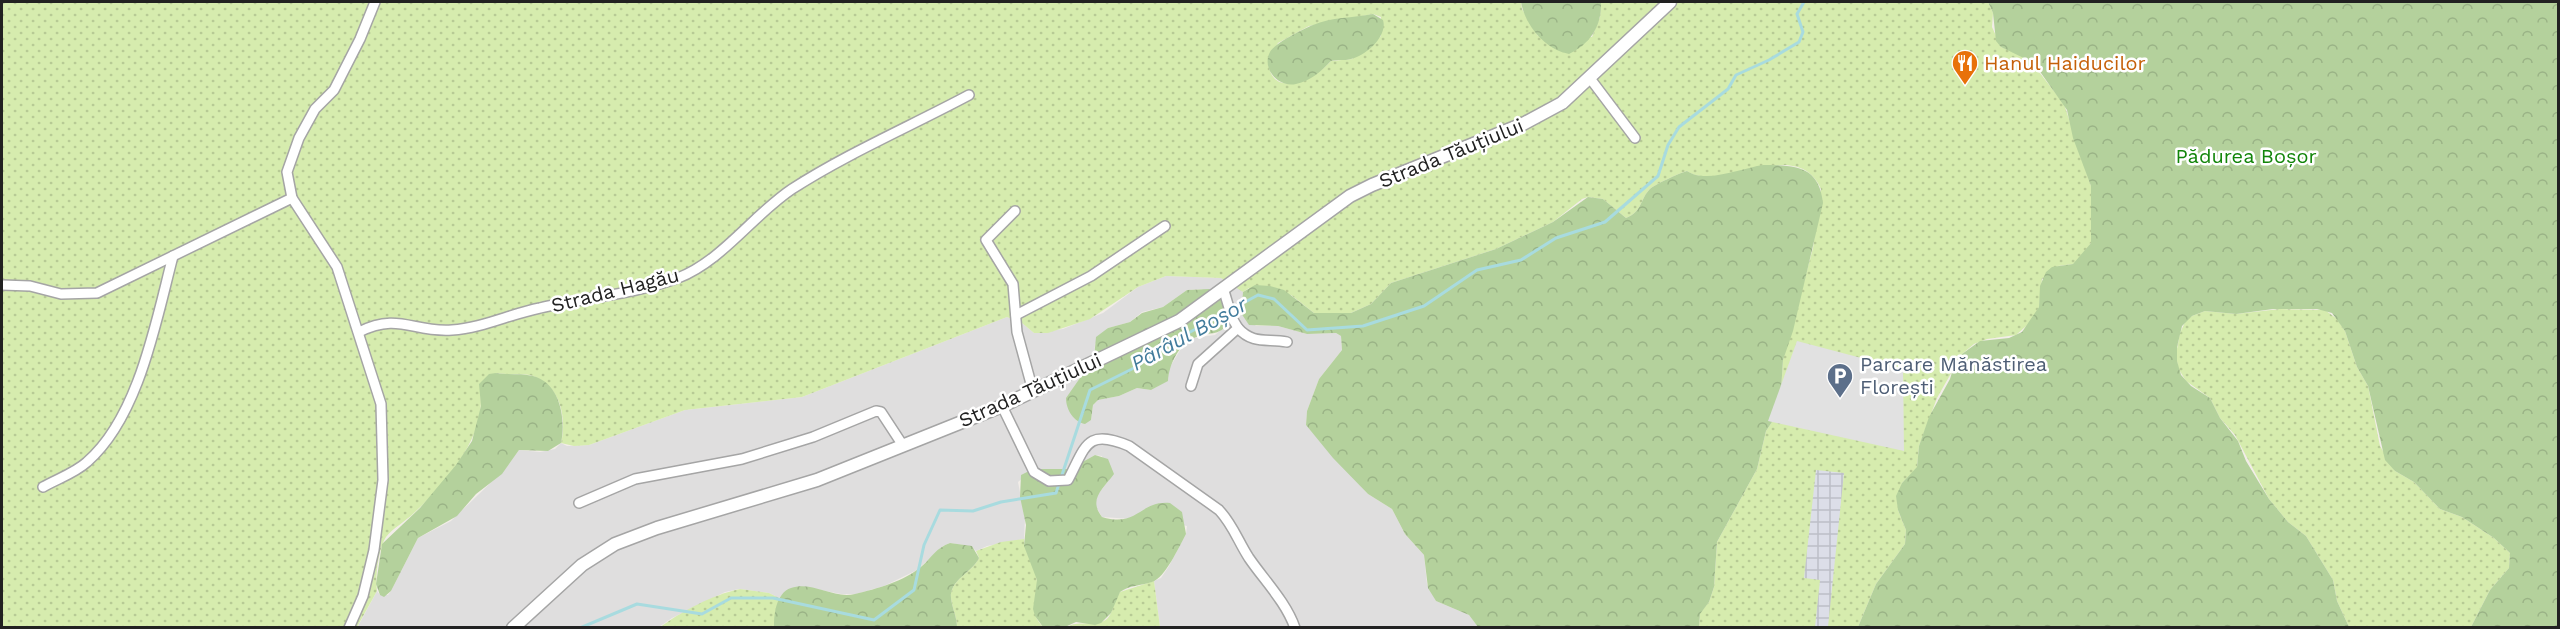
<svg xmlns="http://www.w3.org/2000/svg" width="2560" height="629" font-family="'Work Sans',sans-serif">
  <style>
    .residential { fill: #dfdede; fill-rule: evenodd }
    .grass { fill: url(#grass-dots); fill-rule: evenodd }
    .forest { fill: url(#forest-crowns) }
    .parking { fill: #e1e1e1 }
    .plaza { fill: url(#plaza-grid) }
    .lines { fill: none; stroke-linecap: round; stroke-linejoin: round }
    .stream { stroke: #a8dbdf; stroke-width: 3 }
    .minor-casing { stroke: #a5a5a5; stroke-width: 12 }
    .tertiary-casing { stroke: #a5a5a5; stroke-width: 15 }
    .minor { stroke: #fff; stroke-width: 9 }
    .tertiary { stroke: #fff; stroke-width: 12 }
    .labels { text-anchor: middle; stroke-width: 5; stroke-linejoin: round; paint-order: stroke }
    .food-label { font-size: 20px; fill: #c56008; stroke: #fff; text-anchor: start }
    .street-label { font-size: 20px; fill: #212121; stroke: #fff }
    .park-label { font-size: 20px; fill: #12850a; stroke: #fff }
    .service-label { font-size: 20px; fill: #4e5e75; stroke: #fff; text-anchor: start }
    .water-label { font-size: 21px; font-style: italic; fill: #427c9c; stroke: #fff }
  </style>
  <defs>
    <pattern id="grass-dots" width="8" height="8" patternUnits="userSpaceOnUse" patternTransform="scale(1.5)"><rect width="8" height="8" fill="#d6ecae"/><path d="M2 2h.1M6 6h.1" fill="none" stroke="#b7ca95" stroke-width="1.8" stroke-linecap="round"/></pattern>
    <pattern id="forest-crowns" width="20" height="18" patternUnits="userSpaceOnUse" patternTransform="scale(1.5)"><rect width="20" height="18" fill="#b4d19c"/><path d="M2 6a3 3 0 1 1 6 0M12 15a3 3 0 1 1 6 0" fill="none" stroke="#9ab386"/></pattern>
    <pattern id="plaza-grid" width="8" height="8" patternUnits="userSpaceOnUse" patternTransform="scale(1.5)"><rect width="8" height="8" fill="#dcdee8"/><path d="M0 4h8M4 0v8" fill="none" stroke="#bcbec7"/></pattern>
  </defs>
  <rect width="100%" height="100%" fill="#f2ede8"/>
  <path class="residential" d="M1166,276l55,2 14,6 8,8 -2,21 15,13h22l29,8 29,-1 5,3 1,14 -23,29 -12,32 -1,14 62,69 24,15 13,25 19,21 3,29 9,17 33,14 9,12h-318l-6,-46 7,-3 8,-12 17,-32 1,-8 -50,-11 -6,4 -29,-2 -7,-12 1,-8 13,-17 -7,-24 -7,-1 -25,14h-37l-15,13 7,36 -1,21 -37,7 -11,5 -5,-5 -21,-3 -7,3 -26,24 -33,16 -28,8h-15l-36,-7 -20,5 -6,6 -10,-5 -30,-4 -14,3 -53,26 -13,9 -302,1 20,-37 3,4h8l3,-4 27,-53 33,-17 55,-53 13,-18 21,2 15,-3 6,-6 6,3 22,-1 96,-35 117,-13 205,-80 15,6 12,10 29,-4 40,-16 35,-26zM1202,289l29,32 -16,14 -22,3 -11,9 -12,20 -3,14 -16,9 -14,-2 -18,8 -21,4 -5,5 -2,15 -24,-22 27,-40 1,-14 13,-16 22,-6 12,-10 21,-5 24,-17z"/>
  <g class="grass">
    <path d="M2,2h1519l1,7 16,27 54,1 8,-20 1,-15h387l5,11 -1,14 9,20 27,11 36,46 27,82v57l-12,17 -6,4 -15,2 -16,13 -3,28 -6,13 -17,15 -29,4 -13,5 -12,10 -25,44 -18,48 -2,22 -15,15 -4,27 8,20 -1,14 -29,40 -18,43h-159l1,-14 9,-11 5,-15 3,-45 40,-73 9,-38 8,-12 7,-28 2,-31 30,-112 8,-59c-24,-55 -102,5 -134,-18 -7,2 -34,14 -38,19 -9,10 -7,22 -23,28l-23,-19 -15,-2 -6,2 -29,23 -57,27 -105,34 -20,21 -20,9h-37l-23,-18 -42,-7 -6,4 -22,-14 -55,-2 -28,11 -48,32 -42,14h-14l-12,-10 -15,-6 -205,80 -117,13 -96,35 -15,1 -13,-3c6,-24 0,-57 -28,-67 -10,-3 -26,-1 -37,-3l-16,19c8,43 -37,94 -66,121 -8,8 -21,15 -28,24 -8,12 -11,41 -9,54l-20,36h-355zM1373,14l8,3v19l-29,23 -21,2c-17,19 -61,40 -63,-1l10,-17 31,-17z"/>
    <polygon points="2280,309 2325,310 2337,319 2345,331 2357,367 2368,386 2380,446 2395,471 2414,482 2440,509 2462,517 2494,538 2510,553 2509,568 2490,590 2471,627 2349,627 2337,601 2333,580 2306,536 2288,522 2269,499 2235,435 2220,418 2210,398 2186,381 2178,368 2176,354 2180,333 2186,320 2192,316 2205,311 2236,314"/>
    <path d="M1024,539c0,13 9,23 12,35 5,23 -11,34 7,53h-86c0,-10 -5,-19 -6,-29 -2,-18 21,-25 28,-40l-3,-7 25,-9z"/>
    <path d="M1154,581l6,46 -95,1c14,-10 29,1 42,-9 6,-6 7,-19 13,-27z"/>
    <path d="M740,589l29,4 10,5 -5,29 -115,1c23,-17 53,-33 81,-39z"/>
  </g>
  <g class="forest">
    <path d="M1521,2h80c1,24 -11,42 -32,52 -24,-4 -44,-29 -48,-52z"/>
    <polygon points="1988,2 2558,2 2558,627 2471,627 2490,590 2509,568 2510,553 2494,538 2462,517 2440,509 2414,482 2395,471 2385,460 2368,386 2357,367 2345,331 2332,313 2317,309 2273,309 2236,314 2205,311 2192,316 2182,326 2177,347 2177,361 2181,375 2191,386 2210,398 2220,418 2238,441 2246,461 2269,499 2288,522 2306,536 2333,580 2337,601 2349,627 1858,627 1876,584 1905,544 1906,530 1898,510 1896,496 1902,483 1917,467 1919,446 1929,417 1950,379 1954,366 1962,354 1980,341 2009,338 2022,332 2039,307 2040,286 2046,272 2052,267 2073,264 2091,243 2091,186 2073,138 2067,110 2034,63 2001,47 1996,41 1993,13"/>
    <path d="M1373,14l10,6c5,16 -17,36 -32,39 -7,2 -13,0 -20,2 -10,10 -20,20 -35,23 -17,4 -35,-15 -26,-32 5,-9 33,-23 43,-27 18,-8 40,-7 60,-11z"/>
    <path d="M1763,165c33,0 56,1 60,38l-30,128 -10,29 -2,31 -7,28 -8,12 -9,38 -40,73 -3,45 -5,15 -9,12 -1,13h-221l-9,-12 -33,-14 -8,-13 -4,-33 -19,-21 -13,-25 -24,-15 -35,-36 -27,-33 1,-14 12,-32 23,-29 -1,-14 -5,-3 -29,1 -29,-8 -29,-1 -8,-12 2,-21 12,-7 15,1 14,4 30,23h37l20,-9 20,-21 105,-34 57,-27 35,-25 15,2 23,19c16,-6 14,-18 23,-28 4,-5 31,-17 38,-19 19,13 55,-3 76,-6z"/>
    <path d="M1209,289l13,7 9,25c-15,18 -20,9 -37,17 -16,7 -25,27 -26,43l-17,9 -14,-2 -18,8 -21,4 -5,5 -2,15 -6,4c-11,-2 -19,-14 -19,-26l28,-40 2,-21 12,-9 22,-6 12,-9 21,-6 24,-17z"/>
    <path d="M496,373c12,2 26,0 37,3 28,7 33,45 28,67l-13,8 -29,-1 -17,24 -26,20 -19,22 -39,22 -27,53 -7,6 -4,-2 -4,-11 6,-40 38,-36 36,-43 16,-24 9,-35 -2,-22 10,-10z"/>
    <path d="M1095,455l13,4 6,15c-11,15 -26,25 -12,43 36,11 38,-17 68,-14l12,9 4,22c-7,13 -21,44 -34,48 -12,4 -22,3 -32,10l-9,21 -10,10 -6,2 -19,-3 -11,5h-22l-8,-11 -2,-7 4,-29 -13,-34 2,-21 -6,-28 1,-22 12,-6h37z"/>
    <path d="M950,543l22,3 7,12c-7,15 -30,22 -28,40 1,10 6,19 6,29h-183c0,-13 2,-34 17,-39 21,-7 42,11 64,6 21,-5 50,-13 67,-28 10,-9 14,-18 28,-23z"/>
  </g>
  <polygon class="parking" points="1797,341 1903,369 1904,451 1768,421"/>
  <polygon class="plaza" points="1816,470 1844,473 1828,627 1815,627 1820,580 1804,578"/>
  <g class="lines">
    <polyline class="stream" points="580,628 637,604 702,614 731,598 773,598 874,620 914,590 924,545 940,510 973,511 1001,502 1056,493 1090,390 1134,368 1170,343 1258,295 1274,299 1307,330 1363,326 1424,306 1477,270 1521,260 1556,238 1605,222 1658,176 1668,145 1679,127 1728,89 1736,75 1769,60 1799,42 1803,32 1797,14 1804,2"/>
    <g class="minor-casing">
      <g id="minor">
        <polyline points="1589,77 1635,138"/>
        <polyline points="1015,211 986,240 1013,284 1017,332 1033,391"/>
        <polyline points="2,285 30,286 61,294 97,293 292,198"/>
        <polyline points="1016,315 1091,276 1165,226"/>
        <path d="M1238,328c15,17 30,10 49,14"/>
        <path d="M359,332c40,-20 54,1 93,-2 30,-2 58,-16 88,-22 43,-10 96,-14 138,-30 44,-17 75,-63 114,-89 56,-36 119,-63 177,-94"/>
        <polyline points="1191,386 1198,364 1238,328 1232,318 1224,291"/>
        <path d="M1002,406l32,66 15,9 19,-1c18,-34 18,-52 61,-34l90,64c14,15 19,31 30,48 15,22 37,44 46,70"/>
        <path d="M43,487c14,-8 32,-14 44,-25 52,-45 69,-141 86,-206"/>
        <polyline points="579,503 635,479 742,459 813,437 876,411 881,412 902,444"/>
        <polyline points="349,628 363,596 374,550 383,480 381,404 337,267 292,198 287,172 299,138 315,109 334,90 360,39 375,2"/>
      </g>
    </g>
    <g class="tertiary-casing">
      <polyline id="tertiary" points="513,628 582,565 615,544 657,528 817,480 1002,406 1179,321 1350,196 1372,185 1523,124 1562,103 1670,2"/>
    </g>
    <use href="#minor" class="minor"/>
    <use href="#tertiary" class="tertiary"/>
  </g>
  <defs>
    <g id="restaurant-pin" transform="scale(1.35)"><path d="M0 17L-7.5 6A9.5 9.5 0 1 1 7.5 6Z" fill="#e8710a" stroke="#fff"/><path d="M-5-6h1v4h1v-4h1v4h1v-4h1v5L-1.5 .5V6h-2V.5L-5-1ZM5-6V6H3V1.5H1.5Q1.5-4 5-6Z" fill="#fff"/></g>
    <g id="parking-pin" transform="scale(1.35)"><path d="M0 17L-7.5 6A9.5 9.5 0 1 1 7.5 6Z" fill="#5c6f8a" stroke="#fff"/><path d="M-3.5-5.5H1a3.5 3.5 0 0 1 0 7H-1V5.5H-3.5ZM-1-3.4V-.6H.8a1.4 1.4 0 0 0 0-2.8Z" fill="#fff"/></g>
  </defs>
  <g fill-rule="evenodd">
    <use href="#restaurant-pin" x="1965" y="63"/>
    <use href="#parking-pin" x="1840" y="376"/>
  </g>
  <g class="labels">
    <g class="food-label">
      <text x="1984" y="70">Hanul Haiducilor</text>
    </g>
    <g class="street-label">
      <text transform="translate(1451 153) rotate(-22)" y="7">Strada Tăuțiului</text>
      <text transform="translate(615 290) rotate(-14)" y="7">Strada Hagău</text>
      <text transform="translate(1030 390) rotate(-24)" y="7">Strada Tăuțiului</text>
    </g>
    <g class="park-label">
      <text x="2246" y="163">Pădurea Boșor</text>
    </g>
    <g class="service-label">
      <text x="1860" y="371">Parcare Mănăstirea<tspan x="1860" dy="23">Florești</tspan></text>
    </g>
    <g class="water-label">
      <text transform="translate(1189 334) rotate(-29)" y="7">Pârâul Boșor</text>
    </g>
  </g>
  <rect width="2560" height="629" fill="none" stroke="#212121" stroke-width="6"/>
</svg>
